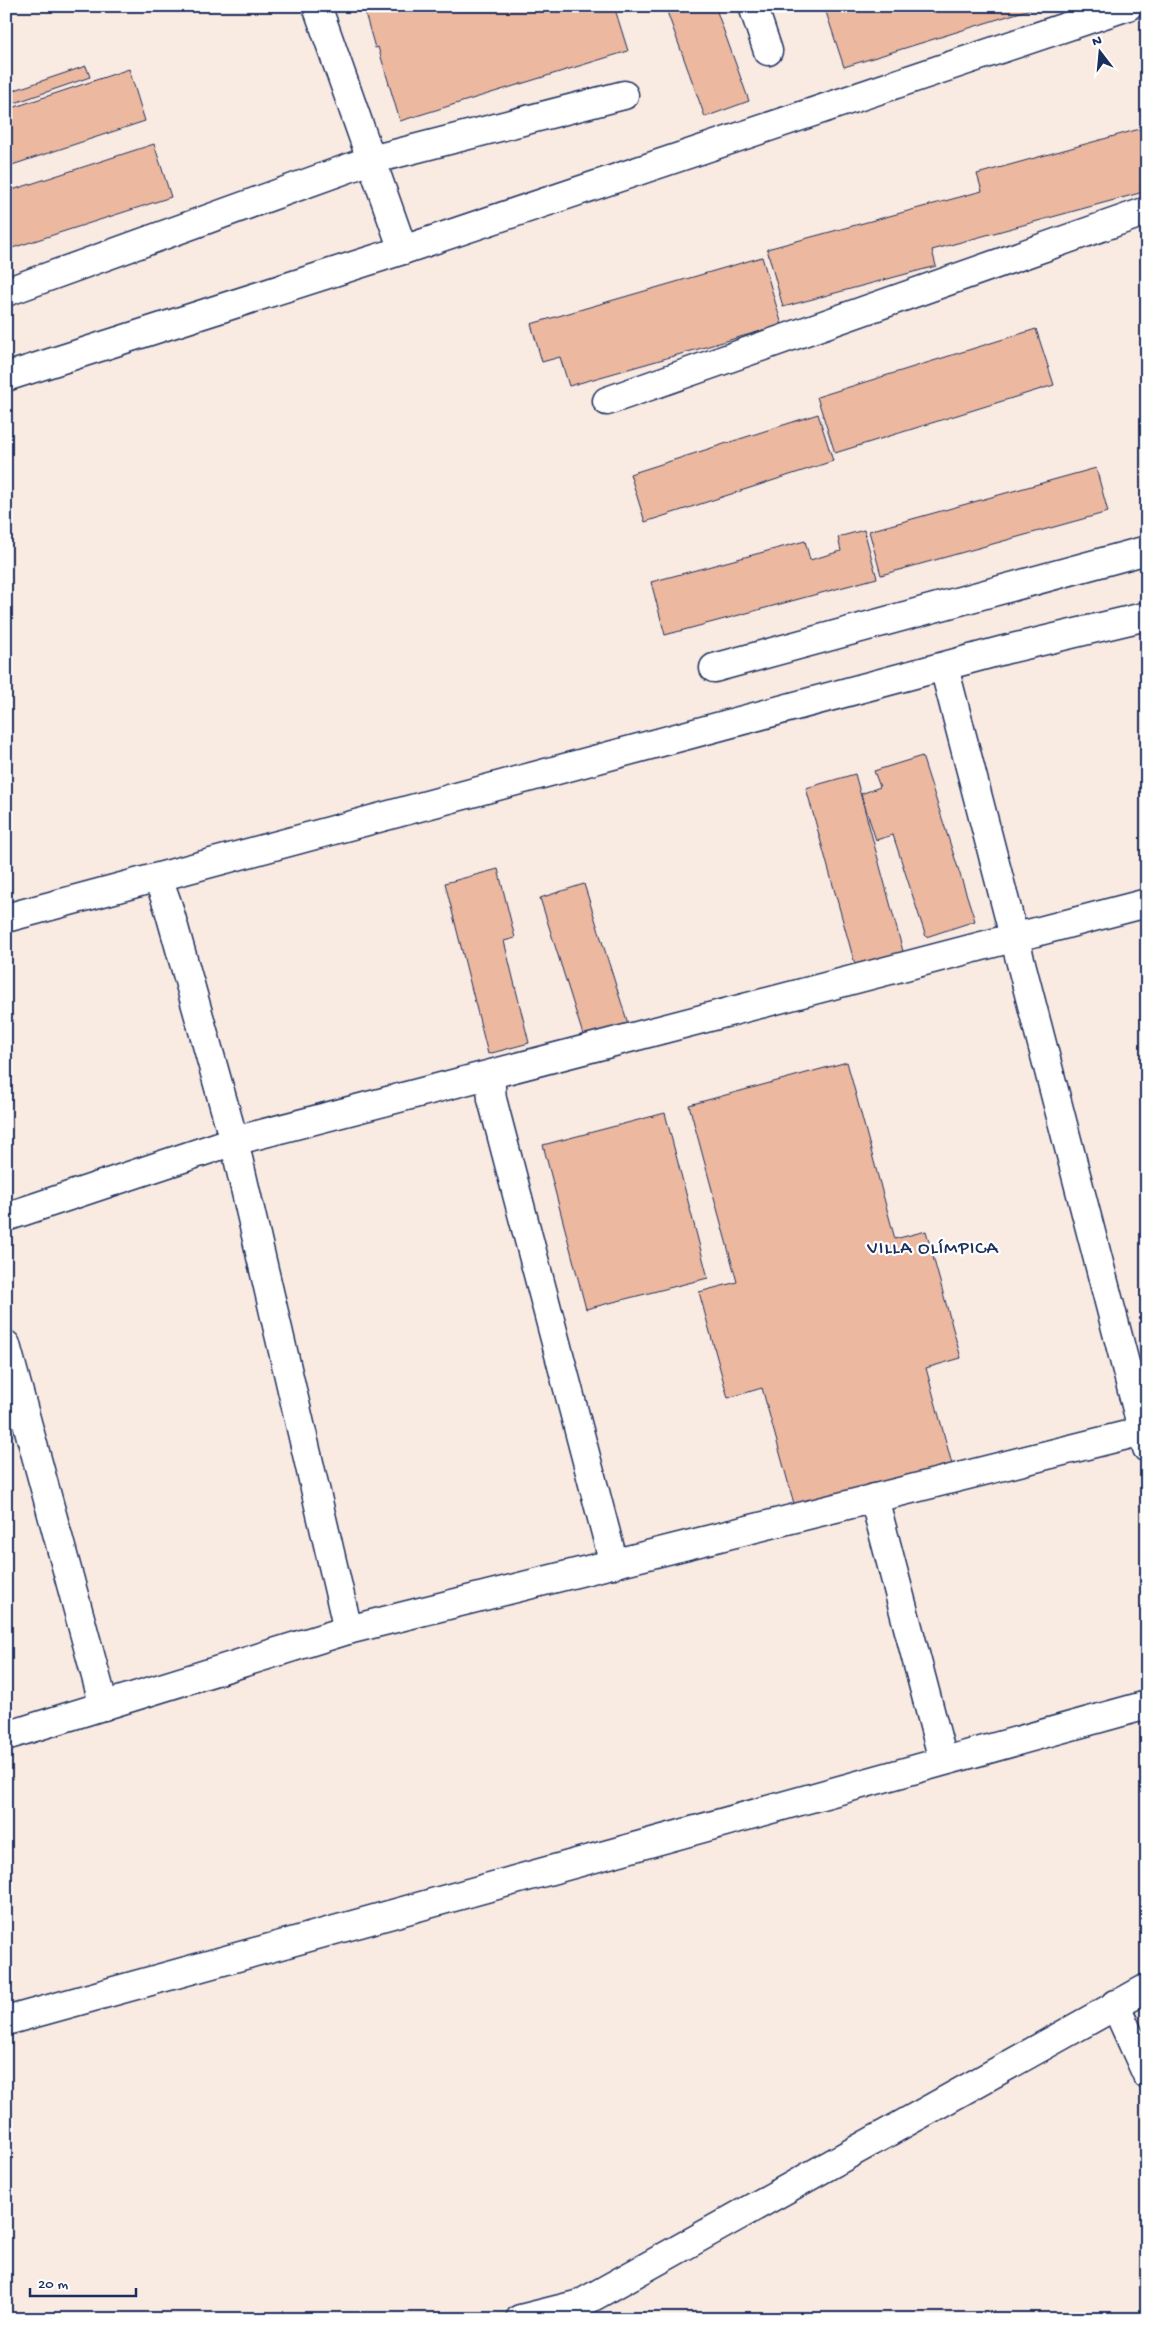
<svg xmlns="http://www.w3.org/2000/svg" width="1153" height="2325" font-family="'Gochi Hand',sans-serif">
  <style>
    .building { fill: #ecb89f; stroke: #1b2f5e }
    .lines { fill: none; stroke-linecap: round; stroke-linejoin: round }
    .street-casing { stroke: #1b2f5e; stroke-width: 31 }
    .street { stroke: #fff; stroke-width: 28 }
    .labels { text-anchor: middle; stroke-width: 4.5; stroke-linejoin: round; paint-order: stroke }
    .neighbourhood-label { font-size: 19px; letter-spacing: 1px; fill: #1b2f5e; stroke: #fff }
  </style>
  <rect width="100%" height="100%" fill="#f9eae2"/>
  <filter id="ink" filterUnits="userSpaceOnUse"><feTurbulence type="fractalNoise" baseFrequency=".02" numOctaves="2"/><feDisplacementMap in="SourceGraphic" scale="10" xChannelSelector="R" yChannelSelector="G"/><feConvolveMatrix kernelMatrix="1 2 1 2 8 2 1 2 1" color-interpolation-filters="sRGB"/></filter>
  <g filter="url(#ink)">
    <g class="building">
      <polygon points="363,6 614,6 628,51 400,121 378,47 375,48"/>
      <polygon points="665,6 715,6 749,101 705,117"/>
      <polygon points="824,6 1040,6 844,67"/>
      <polygon points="86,66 90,77 6,106 6,93"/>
      <polygon points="129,69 145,121 6,167 6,110"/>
      <polygon points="1147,127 1147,191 932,250 936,266 783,307 767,249 982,191 977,174"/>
      <polygon points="154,144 171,197 6,250 6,192"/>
      <polygon points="762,257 782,325 569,386 560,357 542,362 531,324"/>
      <polygon points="1036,329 1054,385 835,453 817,397"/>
      <polygon points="818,414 833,461 645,522 630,474"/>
      <polygon points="1096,468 1108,512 881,575 869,531"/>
      <polygon points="864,530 877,578 665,635 651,582 805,541 810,560 841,551 838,537"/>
      <polygon points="922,756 975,921 926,937 893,835 876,840 861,794 880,787 874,771"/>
      <polygon points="855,774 904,955 856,968 806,788"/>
      <polygon points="498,869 515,938 504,941 529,1043 488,1054 445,883"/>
      <polygon points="584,884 629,1027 585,1041 540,898"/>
      <polygon points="847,1062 895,1239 926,1231 961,1358 926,1368 953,1468 796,1511 762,1388 728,1398 699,1292 737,1282 689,1105"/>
      <polygon points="665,1113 708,1278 586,1309 543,1145"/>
    </g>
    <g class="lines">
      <g class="street-casing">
        <g id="street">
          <polyline points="317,6 403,250"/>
          <polyline points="753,6 768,51"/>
          <polyline points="6,292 371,160 624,95"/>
          <polyline points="6,377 403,250 1128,6"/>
          <polyline points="607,401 1147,211"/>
          <polyline points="944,667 1147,1448"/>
          <polyline points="714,668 1147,550"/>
          <polyline points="158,878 168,906 234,1141 348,1630"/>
          <polyline points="6,918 1004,650 1147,616"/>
          <polyline points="490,1075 492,1099 614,1564"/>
          <polyline points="6,1217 234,1141 1147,903"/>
          <polyline points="6,1345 104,1706"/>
          <polyline points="874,1498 943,1760"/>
          <polyline points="6,1736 348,1630 1147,1430"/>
          <polyline points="1115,2004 1147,2075"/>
          <polyline points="6,2021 1147,1705"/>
          <polyline points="520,2319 580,2304 1147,1988"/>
        </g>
      </g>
      <use href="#street" class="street"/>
    </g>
  </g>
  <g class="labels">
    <g class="neighbourhood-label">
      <text x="933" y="1253">VILLA OLÍMPICA</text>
    </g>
  </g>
  <rect width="1153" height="2325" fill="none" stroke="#fff" stroke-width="25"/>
  <rect x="12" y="12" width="1128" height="2300" fill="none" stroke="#1b2f5e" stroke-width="2" filter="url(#ink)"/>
  <g transform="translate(1100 52) rotate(344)" stroke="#ffffff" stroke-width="4" paint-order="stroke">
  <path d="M0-4L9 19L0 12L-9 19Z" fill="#1b2f5e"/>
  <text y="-8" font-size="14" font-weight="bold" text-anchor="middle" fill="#1b2f5e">N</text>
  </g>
  <path d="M30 2288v8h106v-8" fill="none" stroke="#1b2f5e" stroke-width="2.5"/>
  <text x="38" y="2288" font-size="15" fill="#1b2f5e" stroke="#ffffff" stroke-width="4" paint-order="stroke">20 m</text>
</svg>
